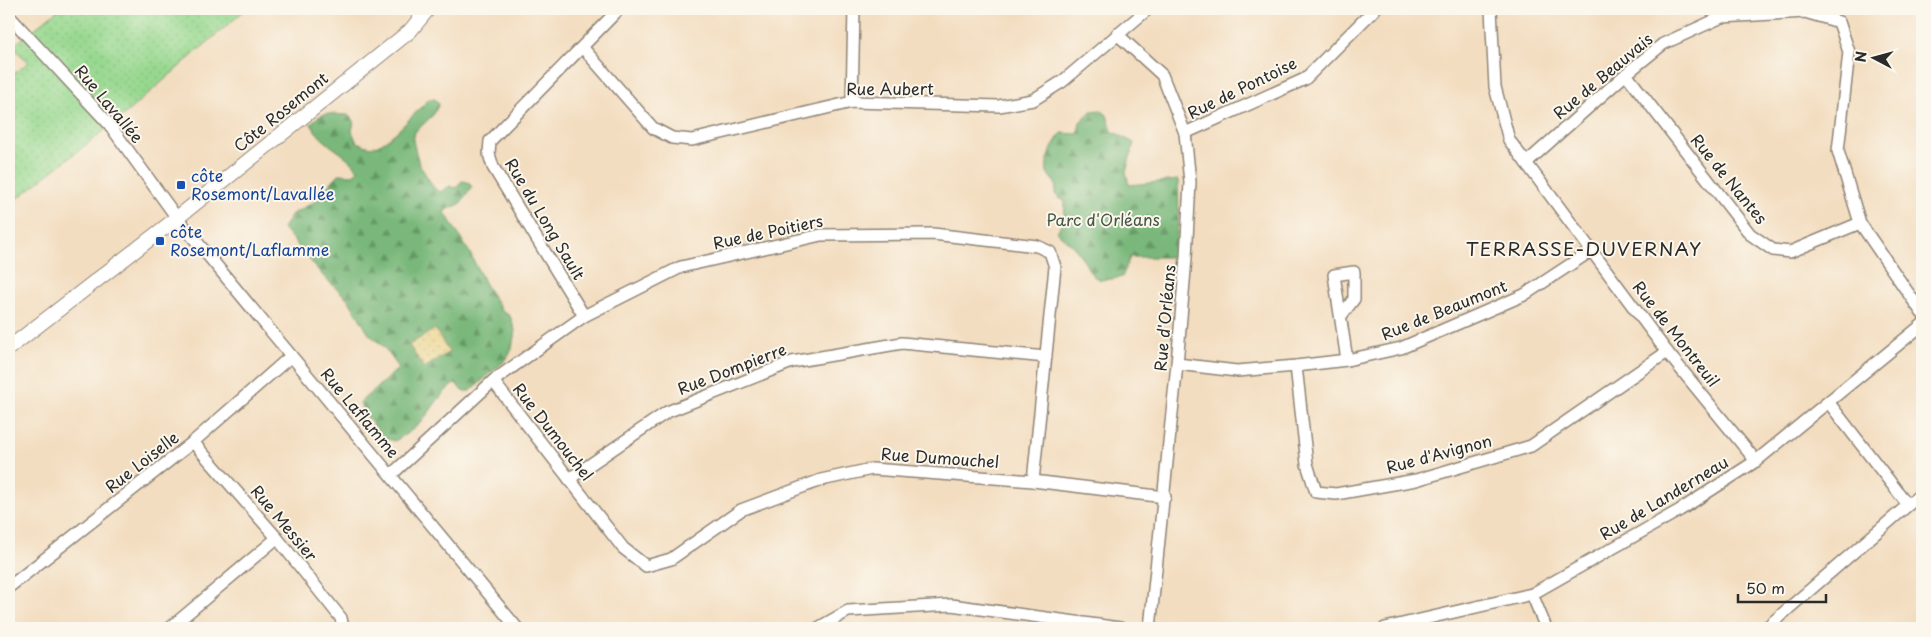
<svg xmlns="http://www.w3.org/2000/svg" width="1931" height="637" font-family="'Playpen Sans',sans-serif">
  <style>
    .grass { fill: url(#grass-dots); stroke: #61825d }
    .forest { fill: url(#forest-firs); stroke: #527252 }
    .sand { fill: url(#sand-dots); stroke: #8c8264 }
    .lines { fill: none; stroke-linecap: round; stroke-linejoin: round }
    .minor-casing { stroke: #8f8476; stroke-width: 14 }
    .tertiary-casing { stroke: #8f8476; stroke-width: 16 }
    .minor { stroke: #fff; stroke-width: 11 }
    .tertiary { stroke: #fff; stroke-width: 14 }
    .transit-dot { fill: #1a4fb4; stroke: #fbf7ec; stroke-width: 2 }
    .labels { text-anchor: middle; stroke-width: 4; stroke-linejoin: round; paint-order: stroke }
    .street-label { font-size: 16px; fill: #2b2b2b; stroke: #fbf7ec }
    .transit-label { font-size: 16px; fill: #164399; stroke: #fbf7ec; text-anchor: start }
    .park-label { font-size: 16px; fill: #465644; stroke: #fbf7ec }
    .quarter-label { font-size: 19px; letter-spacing: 1px; fill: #2b2b2b; stroke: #fbf7ec }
  </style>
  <defs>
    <pattern id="grass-dots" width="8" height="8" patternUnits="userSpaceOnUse" patternTransform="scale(1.25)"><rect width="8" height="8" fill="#97d88f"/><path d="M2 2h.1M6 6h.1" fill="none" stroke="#82ba7c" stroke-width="1.8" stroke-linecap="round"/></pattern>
    <pattern id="forest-firs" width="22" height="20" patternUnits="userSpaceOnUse" patternTransform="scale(1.25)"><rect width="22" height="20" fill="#79b87a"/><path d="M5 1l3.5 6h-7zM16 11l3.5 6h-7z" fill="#639664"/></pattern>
    <pattern id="sand-dots" width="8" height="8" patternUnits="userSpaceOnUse" patternTransform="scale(1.25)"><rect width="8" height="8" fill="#eeda9e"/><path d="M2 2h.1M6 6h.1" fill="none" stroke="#cb8" stroke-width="1.8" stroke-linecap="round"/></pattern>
  </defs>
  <rect width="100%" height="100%" fill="#fbf7ec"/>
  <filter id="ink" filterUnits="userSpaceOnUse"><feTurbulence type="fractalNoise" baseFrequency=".02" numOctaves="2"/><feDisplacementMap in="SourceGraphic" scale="10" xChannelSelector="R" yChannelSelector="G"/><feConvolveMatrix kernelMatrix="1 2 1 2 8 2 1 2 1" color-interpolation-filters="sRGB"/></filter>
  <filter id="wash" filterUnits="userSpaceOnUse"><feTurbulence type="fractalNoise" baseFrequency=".0096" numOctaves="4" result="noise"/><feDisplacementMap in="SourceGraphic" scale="20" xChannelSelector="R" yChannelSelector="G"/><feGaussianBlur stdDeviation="1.12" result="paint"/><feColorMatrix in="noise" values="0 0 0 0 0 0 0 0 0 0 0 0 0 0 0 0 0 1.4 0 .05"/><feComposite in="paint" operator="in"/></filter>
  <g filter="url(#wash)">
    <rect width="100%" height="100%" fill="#f3ddc0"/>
    <polygon class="grass" points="59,9 246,9 119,119 9,205 9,78 29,62 12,47"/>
    <g class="forest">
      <path d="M429,99h6l4,5 -6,11 -18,17 -2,9 6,23 15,24 6,4 10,-6 6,2 6,-7 6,1 4,5 -12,17 -16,7 26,42 15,31 17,27 8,5 5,14 -3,19 -5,10 -37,32h-8l-6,-8c-14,7 -24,27 -35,39 -7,8 -17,13 -26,19l-11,-3 -21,-26 -3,-10 39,-34 -15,-21 -15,-13 -21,-35 -24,-22 -41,-49 9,-14 26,-14 8,-7v-5l13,-14 14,1 5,-5c-11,-18 -35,-23 -47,-46 11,-15 21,-9 37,-9l6,6 -2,10 4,10c5,3 12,7 19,5 18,-6 40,-34 54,-47z"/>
      <path d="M1101,110l6,5 5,16 22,12 -8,29 3,13 49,-5 1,34 -4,43h-45l-8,20c-35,8 -27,-3 -45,-26 -5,-7 -14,-13 -20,-19l7,-14 1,-17 -6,-3 -4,-4 1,-9c-2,-4 -7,-8 -9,-13 -3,-9 8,-33 15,-39l16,1 2,-12 11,-11z"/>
    </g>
    <polygon class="sand" points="435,329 449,352 424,368 409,345"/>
  </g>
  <g filter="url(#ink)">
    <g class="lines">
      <g class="minor-casing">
        <g id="minor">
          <polyline points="1491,9 1495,87 1509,140 1667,352 1756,461"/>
          <polyline points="9,16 109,124 177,218 517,628"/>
          <polyline points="1117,34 1162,75 1185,133 1190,182 1186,258 1177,364 1150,628"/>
          <polyline points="583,48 653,128 672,138 692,140 852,102 999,106 1033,100 1063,81 1148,9"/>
          <polyline points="1626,74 1750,234 1773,250 1790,252 1860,223"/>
          <polyline points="852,102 854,9"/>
          <polyline points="1185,133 1305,79 1375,9"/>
          <polyline points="1526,163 1626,74 1663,44 1722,17 1805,12 1839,22 1849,52 1838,151 1860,223 1922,313"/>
          <polyline points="584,316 493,167 489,154 490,141 619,9"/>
          <polyline points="1341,316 1354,299 1354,272 1334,275 1347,360"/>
          <polyline points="1177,364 1237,371 1296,366 1347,360 1401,348 1524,295 1591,251"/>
          <polyline points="1296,366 1307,464 1316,492 1336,494 1416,480 1531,446 1667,352"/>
          <polyline points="493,381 623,548 646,566 671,559 741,510 821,480 872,469 1033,481 1165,497"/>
          <polyline points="1829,403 1908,505"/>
          <polyline points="193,442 277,538 341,618 343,628"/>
          <polyline points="391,475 493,381 584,316 681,267 821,235 933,234 1037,246 1050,252 1055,267 1033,481"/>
          <polyline points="569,479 667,412 792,362 902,343 1046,357"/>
          <polyline points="9,587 193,442 291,356"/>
          <polyline points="1532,594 1546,628"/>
          <polyline points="170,628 277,538"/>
          <polyline points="818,628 848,611 951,605 1120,628"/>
          <polyline points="1385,628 1532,594 1680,510 1756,461 1922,325"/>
          <polyline points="1766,628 1922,493"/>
        </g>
      </g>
      <g class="tertiary-casing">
        <polyline id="tertiary" points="9,348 177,218 410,31 428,9"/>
      </g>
      <use href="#minor" class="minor"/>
      <use href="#tertiary" class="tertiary"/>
    </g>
  </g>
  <g class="transit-dot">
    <rect x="176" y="180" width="10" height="10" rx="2.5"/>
    <rect x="155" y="236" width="10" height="10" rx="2.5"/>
  </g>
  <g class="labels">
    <g class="street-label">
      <text transform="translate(1603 76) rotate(-40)" y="6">Rue de Beauvais</text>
      <text transform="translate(1242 88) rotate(-26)" y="6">Rue de Pontoise</text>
      <text x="890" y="95">Rue Aubert</text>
      <text transform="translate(109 104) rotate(50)" y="6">Rue Lavallée</text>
      <text transform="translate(281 112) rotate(-39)" y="6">Côte Rosemont</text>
      <text transform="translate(1729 179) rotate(51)" y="6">Rue de Nantes</text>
      <text transform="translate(545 219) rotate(59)" y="6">Rue du Long Sault</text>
      <text transform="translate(768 232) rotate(-12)" y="6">Rue de Poitiers</text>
      <text transform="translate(1444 310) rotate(-22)" y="6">Rue de Beaumont</text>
      <text transform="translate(1165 318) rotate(-85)" y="6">Rue d'Orléans</text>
      <text transform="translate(1676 334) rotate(52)" y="6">Rue de Montreuil</text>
      <text transform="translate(732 369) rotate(-21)" y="6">Rue Dompierre</text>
      <text transform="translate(360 413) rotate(50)" y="6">Rue Laflamme</text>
      <text transform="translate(553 432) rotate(52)" y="6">Rue Dumouchel</text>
      <text transform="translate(1439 454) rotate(-15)" y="6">Rue d'Avignon</text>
      <text transform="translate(940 458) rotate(4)" y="6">Rue Dumouchel</text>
      <text transform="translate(142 462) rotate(-38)" y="6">Rue Loiselle</text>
      <text transform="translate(1664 498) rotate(-31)" y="6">Rue de Landerneau</text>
      <text transform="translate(284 523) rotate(50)" y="6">Rue Messier</text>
    </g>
    <g class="transit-label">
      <text x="191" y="182">côte<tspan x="191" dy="18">Rosemont/Lavallée</tspan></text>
      <text x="170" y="238">côte<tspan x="170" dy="18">Rosemont/Laflamme</tspan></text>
    </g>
    <g class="park-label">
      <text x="1103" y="226">Parc d'Orléans</text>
    </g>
    <g class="quarter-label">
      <text x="1584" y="256">TERRASSE-DUVERNAY</text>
    </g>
  </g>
  <rect width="1931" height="637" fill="none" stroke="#fbf7ec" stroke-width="30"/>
  <g transform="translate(1874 58) rotate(276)" stroke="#fbf7ec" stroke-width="4" paint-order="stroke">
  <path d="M0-4L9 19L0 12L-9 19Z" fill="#2b2b2b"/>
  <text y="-8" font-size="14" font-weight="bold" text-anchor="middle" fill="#2b2b2b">N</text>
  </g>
  <path d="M1738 594v8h88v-8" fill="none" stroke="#2b2b2b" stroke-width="2.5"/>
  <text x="1746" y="594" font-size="15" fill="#2b2b2b" stroke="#fbf7ec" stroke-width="4" paint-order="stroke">50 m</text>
</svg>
